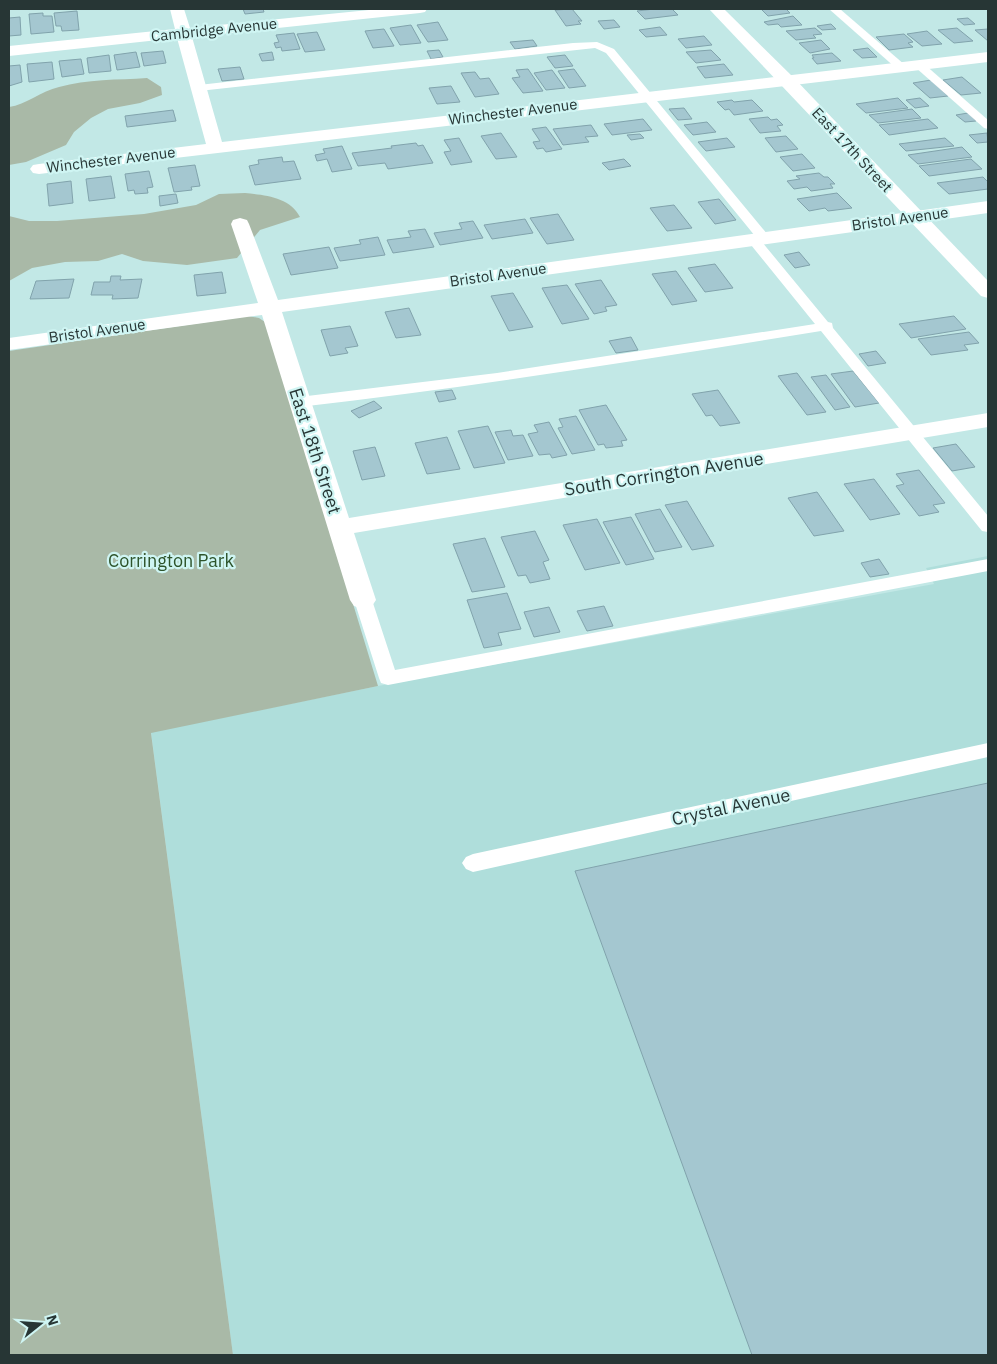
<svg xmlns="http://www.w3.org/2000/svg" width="997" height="1364" font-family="'IBM Plex Sans',sans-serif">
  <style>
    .built { fill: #afdedb }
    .green { fill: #a9b9a7 }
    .building { fill: #a4c7d0; stroke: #81a3ac }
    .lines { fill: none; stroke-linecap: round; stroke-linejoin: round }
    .service { fill: #fff; fill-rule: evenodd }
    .minor { fill: #fff; fill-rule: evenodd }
    .tertiary { fill: #fff; fill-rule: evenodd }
    .labels { text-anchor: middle; stroke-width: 4.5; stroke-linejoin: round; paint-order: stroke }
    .far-street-label { font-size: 15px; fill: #273635; stroke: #cff5f3 }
    .street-label { font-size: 18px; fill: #273635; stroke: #cff5f3 }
    .park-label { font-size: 18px; fill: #2d532a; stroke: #cff5f3 }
  </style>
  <rect width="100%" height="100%" fill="#c2e8e6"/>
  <polygon class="built" points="988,556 988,1355 233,1355 151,732 378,686 934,584 926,568"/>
  <g class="green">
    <path d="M147,78l14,9 1,8 -22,8 -32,6 -17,9 -17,14 -8,13 -40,17 -17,3v-58c17,-2 32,-16 50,-20 28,-8 59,-7 88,-9z"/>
    <path d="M245,193c20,2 45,4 55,24l-40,13 -23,28 -50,7 -44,-4 -21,-7 -24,7 -33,1 -33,6 -23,13v-65l20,5h28l87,-7 52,-9 23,-11z"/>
    <polygon points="248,316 259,318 268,324 378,686 151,733 233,1355 9,1355 9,351"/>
  </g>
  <g class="building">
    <polygon points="243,9 263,9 264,12 245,14"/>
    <polygon points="572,9 582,21 578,21 581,24 566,26 555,10"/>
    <polygon points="654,9 672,9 678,15 645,19 637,11"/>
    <polygon points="761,9 786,9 790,13 768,16"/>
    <polygon points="77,11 79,30 62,31 61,26 56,26 54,13"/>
    <polygon points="43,13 43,16 52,16 54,32 31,34 29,14"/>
    <polygon points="793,16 802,25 781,27 778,24 768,25 764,22"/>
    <polygon points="20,17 21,35 9,36 9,18"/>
    <polygon points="968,18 975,24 964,25 957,19"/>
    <polygon points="614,20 620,27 604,29 598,21"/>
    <polygon points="438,22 448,40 428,42 417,25"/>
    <polygon points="831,24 836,29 822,30 817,26"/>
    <polygon points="411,25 421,43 400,45 390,28"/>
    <polygon points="660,27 667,35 646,37 639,30"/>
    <polygon points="815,28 822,34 813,35 816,38 796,40 786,31"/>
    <polygon points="957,28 973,41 954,43 938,30"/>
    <polygon points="384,29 394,46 373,48 365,31"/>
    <polygon points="988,29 988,41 975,30"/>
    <polygon points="927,31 942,44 922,46 907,34"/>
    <polygon points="317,32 325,50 305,52 297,34"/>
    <polygon points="294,33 300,49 282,51 281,47 276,48 274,43 279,42 276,35"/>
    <polygon points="904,34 913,42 908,43 913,47 889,50 876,37"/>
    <polygon points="704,36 712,45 686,48 678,39"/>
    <polygon points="533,40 537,46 515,49 510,42"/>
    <polygon points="821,40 830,49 810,53 799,43"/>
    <polygon points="868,48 877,57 862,58 853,50"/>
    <polygon points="439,50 443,57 431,59 427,51"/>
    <polygon points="711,50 721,60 696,63 686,52"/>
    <polygon points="163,51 166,63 144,66 141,53"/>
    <polygon points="136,52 140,67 117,70 114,55"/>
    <polygon points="272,52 274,60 262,61 259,54"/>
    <polygon points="832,53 841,61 817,64 812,58 814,58 812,55"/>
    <polygon points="109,55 111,71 89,73 87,58"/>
    <polygon points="565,55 573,66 555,68 547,57"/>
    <polygon points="81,59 84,74 62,77 59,61"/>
    <polygon points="52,62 54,79 29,82 27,64"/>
    <polygon points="724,64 733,75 705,78 697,67"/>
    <polygon points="20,65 22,82 9,86 9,66"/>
    <polygon points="240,67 244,79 222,81 218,69"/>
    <polygon points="528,69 543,91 523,93 512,78 520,77 516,70"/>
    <polygon points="574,69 586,86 569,88 558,71"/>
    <polygon points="552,70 565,88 546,90 534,73"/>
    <polygon points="475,72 480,79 489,78 499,94 475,97 461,73"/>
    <polygon points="962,77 981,93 961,95 943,80"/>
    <polygon points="931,80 948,96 930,98 913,83"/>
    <polygon points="451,86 460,102 437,104 429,88"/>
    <polygon points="898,98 908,108 866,113 856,104"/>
    <polygon points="920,98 929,106 915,108 906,100"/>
    <polygon points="732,100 734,102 752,100 763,111 734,115 729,109 725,110 717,102"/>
    <polygon points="684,108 692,119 678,120 669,109"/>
    <polygon points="912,109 921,118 878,123 869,115"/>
    <polygon points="173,110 176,121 127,127 125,116"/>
    <polygon points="968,113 976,121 965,122 956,115"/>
    <polygon points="768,117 771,120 777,119 783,125 777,126 781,131 760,133 749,119"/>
    <polygon points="643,119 652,130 612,135 604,124"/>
    <polygon points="928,119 938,128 889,135 879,125"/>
    <polygon points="707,122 716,132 693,135 684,125"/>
    <polygon points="591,125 598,136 585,137 589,142 563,145 553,129"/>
    <polygon points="546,127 562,149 546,152 543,148 537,149 533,142 540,141 532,129"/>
    <polygon points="501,133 517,157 496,159 481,136"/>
    <polygon points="987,133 988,142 977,143 969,135"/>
    <polygon points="640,134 644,138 631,140 627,135"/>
    <polygon points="786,136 798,149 776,152 765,138"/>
    <polygon points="459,138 472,162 451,165 444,152 451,151 444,140"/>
    <polygon points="727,138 735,147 706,151 698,142"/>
    <polygon points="945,138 954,146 906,151 899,144"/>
    <polygon points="416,143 418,146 423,145 433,163 388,169 385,163 358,166 352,153 392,148 391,146"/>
    <polygon points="342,146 352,169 332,172 327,159 317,161 315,155 325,153 323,149"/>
    <polygon points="962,147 972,157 918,164 908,155"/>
    <polygon points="802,154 815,168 793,171 780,157"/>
    <polygon points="282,157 283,162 294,161 301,179 255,185 249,166 259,164 258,160"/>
    <polygon points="624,159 631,166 609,170 602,163"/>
    <polygon points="971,159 982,169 929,176 919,166"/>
    <polygon points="195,165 200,186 191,187 192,190 174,192 168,168"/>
    <polygon points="149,171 153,187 147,188 148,193 135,194 134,190 128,191 125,174"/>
    <polygon points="819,173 824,177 828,177 835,184 830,184 833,188 811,191 807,187 794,189 787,181 800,179 796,176"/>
    <polygon points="111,176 115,198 89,201 86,179"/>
    <polygon points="983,177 988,182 988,189 949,194 937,183"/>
    <polygon points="71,181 73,203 49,206 47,184"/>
    <polygon points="837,193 852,208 828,211 825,208 809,211 797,199"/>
    <polygon points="176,194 178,203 160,206 159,196"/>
    <polygon points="719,199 736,220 715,224 698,202"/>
    <polygon points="674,205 692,228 667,231 650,208"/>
    <polygon points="558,214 574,240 547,244 530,218"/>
    <polygon points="525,219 533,233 492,239 484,225"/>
    <polygon points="473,221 483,238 440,245 434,233 462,229 459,223"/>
    <polygon points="425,229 434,247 393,253 387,240 411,237 408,231"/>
    <polygon points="378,237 385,255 340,261 334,248 361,244 359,240"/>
    <polygon points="329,247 338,268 291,275 283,254"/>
    <polygon points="799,252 810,265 795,268 784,255"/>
    <polygon points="715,264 733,288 705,292 688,268"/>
    <polygon points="676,271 697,301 672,305 652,274"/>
    <polygon points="222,272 226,293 197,296 194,275"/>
    <polygon points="111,276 121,276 120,280 142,279 138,298 112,299 113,295 91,295 94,282 110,282"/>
    <polygon points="74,279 69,298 30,299 36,281"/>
    <polygon points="601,280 617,305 605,307 607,311 594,314 575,284"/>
    <polygon points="567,285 589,319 562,324 542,288"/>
    <polygon points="513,293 533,327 509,331 491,296"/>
    <polygon points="409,308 421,335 396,338 385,312"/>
    <polygon points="954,316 966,329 911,338 899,324"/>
    <polygon points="350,326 358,346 345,348 348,353 330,356 321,330"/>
    <polygon points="969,332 979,343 964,345 968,350 931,355 918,339"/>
    <polygon points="631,337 638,350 616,353 609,341"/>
    <polygon points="876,351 886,363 868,366 859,354"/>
    <polygon points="853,371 879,403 855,407 831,374"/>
    <polygon points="797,373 826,412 807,415 778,376"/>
    <polygon points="826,375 850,407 835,410 811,377"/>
    <polygon points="452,390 456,399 439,402 435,392"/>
    <polygon points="718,390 740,423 720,426 712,415 706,416 692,394"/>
    <polygon points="374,401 382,408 359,418 351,411"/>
    <polygon points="606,405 627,440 621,441 623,446 606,448 604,444 598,445 579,410"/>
    <polygon points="576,416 595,450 572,454 558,428 563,427 559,419"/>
    <polygon points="549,422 567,455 552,458 550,454 539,455 528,434 538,432 534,425"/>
    <polygon points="488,426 505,463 474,468 458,431"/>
    <polygon points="511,430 513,436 523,435 533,456 508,460 495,432"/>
    <polygon points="447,437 460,469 427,474 415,443"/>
    <polygon points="956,444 975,467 952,471 933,448"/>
    <polygon points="375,447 385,476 362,480 353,451"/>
    <polygon points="919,470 945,503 933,505 939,512 919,516 896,486 904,484 896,474"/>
    <polygon points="874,479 900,514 870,520 844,484"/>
    <polygon points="817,492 844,531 814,536 788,498"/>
    <polygon points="687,501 714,546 692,550 665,505"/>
    <polygon points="660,509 682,547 655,552 635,514"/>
    <polygon points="631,517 654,559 626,565 603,522"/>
    <polygon points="597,519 620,563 585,570 563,525"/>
    <polygon points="535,531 549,560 543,562 550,579 530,583 526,575 518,576 501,537"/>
    <polygon points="485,538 505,587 472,592 453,544"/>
    <polygon points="879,559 889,574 870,577 861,563"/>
    <polygon points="507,593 521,629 498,633 502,645 484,648 467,600"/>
    <polygon points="604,606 613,626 587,631 577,611"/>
    <polygon points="549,607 560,632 534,637 524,612"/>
    <polygon points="988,783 988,1355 752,1355 575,871"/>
  </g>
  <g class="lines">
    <g class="service">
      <polygon points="829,9 840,9 905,65 906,67 905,69 897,69"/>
      <path d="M597,42l17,7 154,186 2,3 -2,3 -6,1 66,80 4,1 1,5 155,188v16l-6,-1 -161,-200c-174,28 -347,56 -522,76l-5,-2 -3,-3 3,-3 5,-2 198,-24 318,-49 -68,-84 2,-3 6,-1 -149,-183 -11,-5 -396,43 -6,-3 6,-3 374,-42z"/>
      <polygon points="919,62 923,63 988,120 988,129 984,128 915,67 914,65"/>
      <polygon points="988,559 988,571 388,685 381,683 379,678 354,600 357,596 363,594 369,596 372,600 395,670"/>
      <polygon points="988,743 988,757 473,872 466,869 462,863 466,857 473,854"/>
    </g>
    <g class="minor">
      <polygon points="170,9 184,9 190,28 379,9 427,9 425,12 420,13 192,37 222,142 988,52 988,62 39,174 33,173 30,169 33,165 39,164 206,144 177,38 9,56 9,46 175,29"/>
      <polygon points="988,201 988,213 282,312 349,518 988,413 988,427 354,533 376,600 372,606 363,609 354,606 350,600 262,315 9,350 9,338 258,303 231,224 233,220 240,218 247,220 249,224 278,300"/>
    </g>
    <polygon class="tertiary" points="709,9 724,9 794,78 988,281 988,298 981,296"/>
  </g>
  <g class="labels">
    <g class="far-street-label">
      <text transform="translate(214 30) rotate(-6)" y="5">Cambridge Avenue</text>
      <text transform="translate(513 112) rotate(-7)" y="5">Winchester Avenue</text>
      <text transform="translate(852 150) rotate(47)" y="5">East 17th Street</text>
      <text transform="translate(111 160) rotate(-7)" y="5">Winchester Avenue</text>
      <text transform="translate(900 219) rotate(-8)" y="5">Bristol Avenue</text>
      <text transform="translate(498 275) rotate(-8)" y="5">Bristol Avenue</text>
      <text transform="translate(97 331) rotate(-8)" y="5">Bristol Avenue</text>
    </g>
    <g class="street-label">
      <text transform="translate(315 451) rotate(72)" y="6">East 18th Street</text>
      <text transform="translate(664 474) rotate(-9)" y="6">South Corrington Avenue</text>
      <text transform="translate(731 807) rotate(-12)" y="6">Crystal Avenue</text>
    </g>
    <g class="park-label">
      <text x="171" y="567">Corrington Park</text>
    </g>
  </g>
  <rect width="997" height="1364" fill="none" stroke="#273635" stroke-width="20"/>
  <g transform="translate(40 1324) rotate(73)" stroke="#cff5f3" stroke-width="4" paint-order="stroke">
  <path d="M0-4L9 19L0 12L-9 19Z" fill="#273635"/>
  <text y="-8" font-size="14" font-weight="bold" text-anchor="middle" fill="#273635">N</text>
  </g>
</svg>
